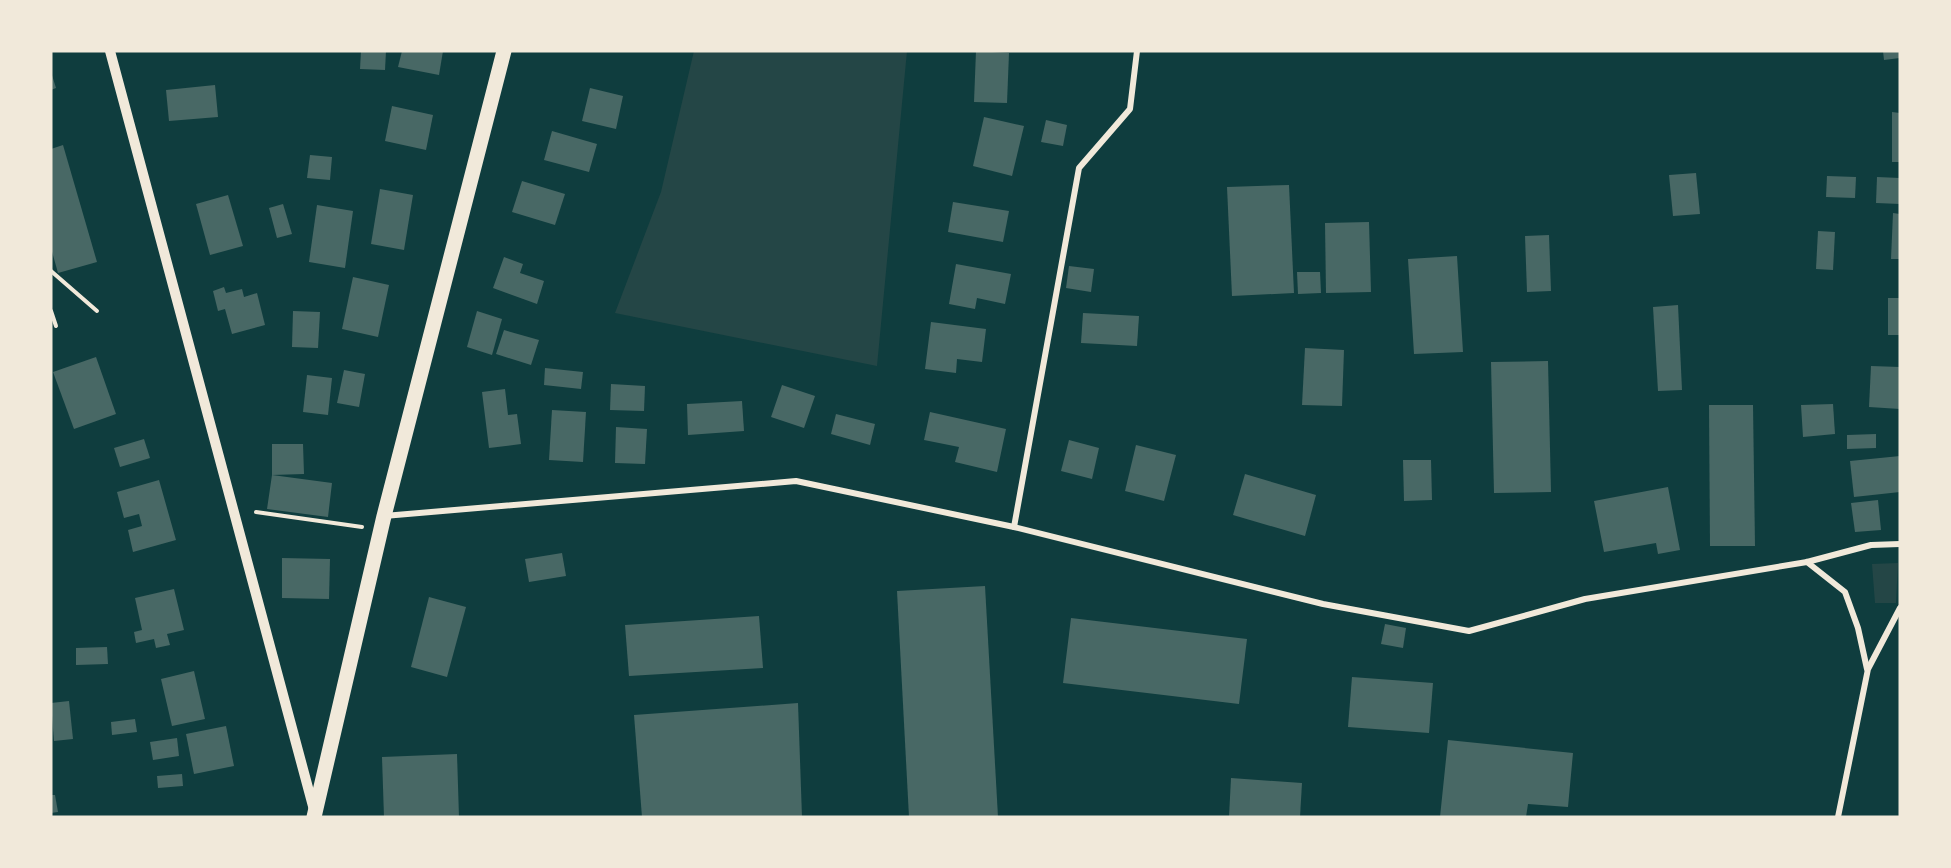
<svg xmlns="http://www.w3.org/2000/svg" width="1951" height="868" font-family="'Sofia Sans Condensed',sans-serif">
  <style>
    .green { fill: #244646 }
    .building { fill: #486865 }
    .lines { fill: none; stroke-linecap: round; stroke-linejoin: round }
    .path { stroke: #f1e9da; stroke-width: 4 }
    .minor { stroke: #f1e9da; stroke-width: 6 }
    .tertiary { stroke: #f1e9da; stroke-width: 10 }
    .primary { stroke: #f1e9da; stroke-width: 15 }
  </style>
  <rect width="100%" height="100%" fill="#0f3d3e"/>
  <g class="green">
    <polygon points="694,51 907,51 877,366 615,313 661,192"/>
    <polygon points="1898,563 1896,603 1875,603 1872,564"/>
  </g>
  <g class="building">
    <polygon points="361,51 386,51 385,70 360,69"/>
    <polygon points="402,51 443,51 439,75 398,67"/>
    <polygon points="976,51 1009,53 1007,103 974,102"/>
    <polygon points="1883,51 1900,51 1900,58 1884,60"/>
    <polygon points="51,72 56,88 51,90"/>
    <polygon points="215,85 218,117 169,121 166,90"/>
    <polygon points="590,88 623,96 616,129 582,121"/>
    <polygon points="392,106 433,115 426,150 385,141"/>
    <polygon points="1892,112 1900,113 1900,162 1892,162"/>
    <polygon points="984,117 1024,126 1012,176 973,166"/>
    <polygon points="1046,120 1067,125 1063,146 1041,142"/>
    <polygon points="552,131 597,144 589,172 544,160"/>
    <polygon points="63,145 97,262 58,273 51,248 51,149"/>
    <polygon points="310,155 332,157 330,180 307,178"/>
    <polygon points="1696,173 1700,214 1673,216 1669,175"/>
    <polygon points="1827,176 1856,177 1855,198 1826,197"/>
    <polygon points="1877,177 1900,178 1900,204 1876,203"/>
    <polygon points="522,181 565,194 555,225 512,212"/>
    <polygon points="1289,185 1294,293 1232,296 1227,187"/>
    <polygon points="380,189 413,195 404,250 371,244"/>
    <polygon points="228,195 243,246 210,255 196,204"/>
    <polygon points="953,202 1009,211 1003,242 948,232"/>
    <polygon points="283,204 292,234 277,238 269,208"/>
    <polygon points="317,205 353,211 345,268 309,262"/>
    <polygon points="1893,213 1900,214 1900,259 1891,259"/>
    <polygon points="1369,222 1371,292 1326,293 1325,223"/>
    <polygon points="1818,231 1835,232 1833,270 1816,269"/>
    <polygon points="1549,235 1551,291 1527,292 1525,236"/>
    <polygon points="1457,256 1463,352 1414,354 1408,259"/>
    <polygon points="504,257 523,264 520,273 544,281 537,304 493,288"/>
    <polygon points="956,264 1011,274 1005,304 977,298 975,309 949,304"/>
    <polygon points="1069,266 1094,269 1091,292 1066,288"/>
    <polygon points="1297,272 1320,272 1321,293 1298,294"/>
    <polygon points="353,277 389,285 378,337 342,329"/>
    <polygon points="224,287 226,293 242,289 244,297 257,293 265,325 232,334 225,309 218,311 213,291"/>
    <rect x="1888" y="298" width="12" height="37"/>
    <polygon points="1678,305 1682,390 1658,391 1653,307"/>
    <polygon points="293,311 320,312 318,348 292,347"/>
    <polygon points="477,311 502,319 492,355 467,347"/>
    <polygon points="1083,313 1139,316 1137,346 1081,343"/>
    <polygon points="931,322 986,329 982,362 957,359 956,373 925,369"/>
    <polygon points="504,330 539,340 531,365 496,354"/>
    <polygon points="1305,348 1344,350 1342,406 1302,405"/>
    <polygon points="96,357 116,414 74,429 53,372"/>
    <polygon points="1548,361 1551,492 1494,493 1491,362"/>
    <polygon points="1871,366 1900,367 1900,409 1869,407"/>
    <polygon points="545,368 583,372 581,389 544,385"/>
    <polygon points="344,370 365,374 359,407 337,403"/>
    <polygon points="307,375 332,378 328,415 303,412"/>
    <polygon points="611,384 645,386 644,411 610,410"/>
    <polygon points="782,385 815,396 804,428 771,417"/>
    <polygon points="505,389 508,415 517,414 521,444 489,448 482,392"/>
    <polygon points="742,401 744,431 688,435 687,404"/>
    <polygon points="1833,404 1835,434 1803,437 1801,405"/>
    <polygon points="1709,405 1753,405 1755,546 1710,546"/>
    <polygon points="552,410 586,412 583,462 549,460"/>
    <polygon points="930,412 1006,429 997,472 955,462 959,447 924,440"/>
    <polygon points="836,414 875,424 870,445 831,434"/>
    <polygon points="616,427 647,429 645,464 615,463"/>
    <polygon points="1876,434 1876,448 1847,449 1847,435"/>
    <polygon points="144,439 150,458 120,467 114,448"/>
    <polygon points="1069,440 1099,448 1092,479 1061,471"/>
    <polygon points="272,444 303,444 304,474 272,475 332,483 328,517 267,509 272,475"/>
    <polygon points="1136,445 1176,455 1164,501 1125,491"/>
    <polygon points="1900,456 1900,492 1854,497 1850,461"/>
    <polygon points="1403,460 1431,460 1432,500 1404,501"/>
    <polygon points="1245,474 1316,495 1305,536 1233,515"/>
    <polygon points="159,480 176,540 133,552 128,530 142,526 139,514 124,518 117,492"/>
    <polygon points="1668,487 1680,550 1658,554 1656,543 1604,552 1594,501"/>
    <polygon points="1878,500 1881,530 1855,532 1851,503"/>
    <polygon points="562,553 566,576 529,582 525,559"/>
    <polygon points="282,558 330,559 329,599 282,598"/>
    <polygon points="985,586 998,817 909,817 897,591"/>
    <polygon points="174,589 184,630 167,634 170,645 156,648 154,639 136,643 134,632 142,630 135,598"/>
    <polygon points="429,597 466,607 447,677 411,667"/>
    <polygon points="759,616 763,668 629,676 625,625"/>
    <polygon points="1071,618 1247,639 1239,704 1063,683"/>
    <polygon points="1385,624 1406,628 1403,648 1381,644"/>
    <polygon points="107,647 108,664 76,665 76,648"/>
    <polygon points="194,671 205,719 172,726 161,679"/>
    <polygon points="1352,677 1433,683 1429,733 1348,727"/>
    <polygon points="69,701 73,739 54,741 51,703"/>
    <polygon points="798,703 802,817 642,817 634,715"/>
    <polygon points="135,719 137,732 112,735 111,722"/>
    <polygon points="226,726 234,766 194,774 186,734"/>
    <polygon points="177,738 179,756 153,760 150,742"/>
    <polygon points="1448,740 1573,753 1568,807 1528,804 1526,817 1440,817"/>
    <polygon points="457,754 459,817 384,817 382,757"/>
    <polygon points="182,774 183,786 158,788 157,776"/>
    <polygon points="1231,778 1302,783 1300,817 1229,817"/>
    <polygon points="51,795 55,795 58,812 51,813"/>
  </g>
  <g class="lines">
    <g class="path">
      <polyline points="51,271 97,311"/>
      <polyline points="51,311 56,326"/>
      <polyline points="256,512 362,527"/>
    </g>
    <g class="minor">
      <polyline points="384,516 796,481 1014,527 1323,604 1469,631 1585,599 1807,562 1871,545 1900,544"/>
      <polyline points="1014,527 1079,168 1130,109 1137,51"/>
      <polyline points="1807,562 1845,592 1858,628 1867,669"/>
      <polyline points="1838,817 1868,669 1900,608"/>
    </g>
    <polyline class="tertiary" points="110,51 314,810"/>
    <polyline class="primary" points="314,817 384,516 504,51"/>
  </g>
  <rect width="1951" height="868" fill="none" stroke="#f1e9da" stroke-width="105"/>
</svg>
